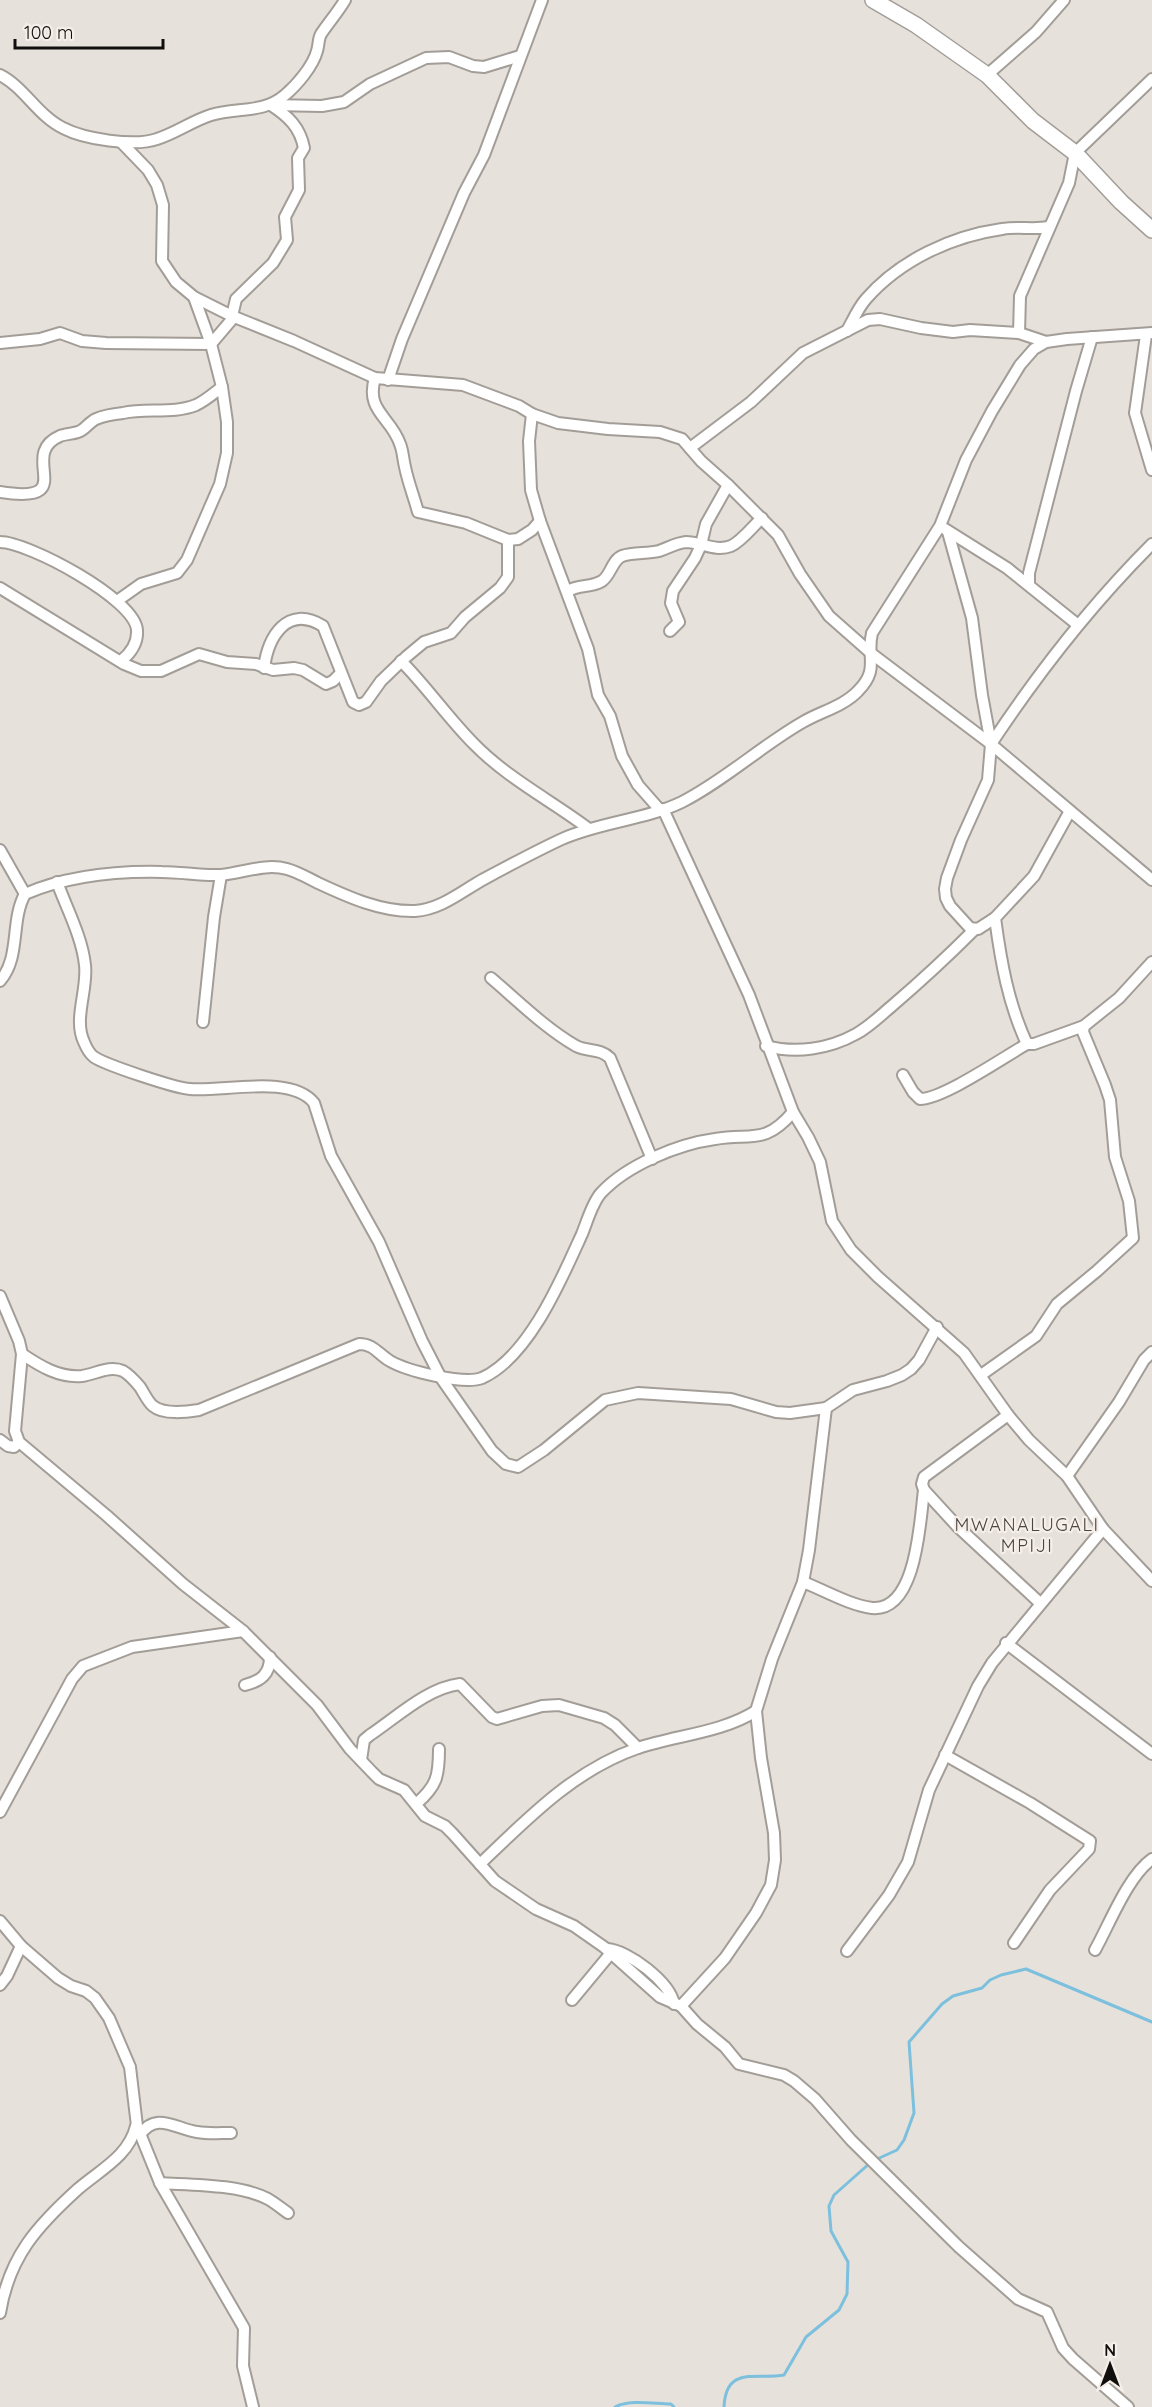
<svg xmlns="http://www.w3.org/2000/svg" width="1152" height="2407" font-family="Quicksand,sans-serif">
  <style>
    .lines { fill: none; stroke-linecap: round; stroke-linejoin: round }
    .stream { stroke: #7cc0dd; stroke-width: 3 }
    .street-casing { stroke: #a39d98; stroke-width: 14 }
    .secondary-casing { stroke: #a39d98; stroke-width: 18 }
    .street { stroke: #fff; stroke-width: 10 }
    .secondary { stroke: #fff; stroke-width: 15 }
    .labels { text-anchor: middle; stroke-width: 4.5; stroke-linejoin: round; paint-order: stroke }
    .quarter-label { font-size: 18px; letter-spacing: 1.5px; fill: #4b4642; stroke: #f5eee9 }
  </style>
  <rect width="100%" height="100%" fill="#e7e1dc"/>
  <g class="lines">
    <g class="stream">
      <polyline points="875,2160 897,2150 904,2140 914,2113 909,2042 942,2004 953,1996 982,1988 990,1980 1001,1975 1026,1969 1152,2022"/>
      <path d="M615,2407c15,-8 40,-3 56,-3l3,3"/>
      <path d="M724,2407c2,-42 32,-27 60,-32l22,-38 33,-27 8,-16 1,-32 -17,-31 -2,-25 5,-11 36,-32"/>
    </g>
    <g class="street-casing">
      <g id="street">
        <path d="M0,75c24,12 38,41 63,53 21,11 71,19 94,11 19,-6 35,-18 54,-24 26,-8 52,-1 74,-20 12,-10 28,-29 32,-44 2,-6 1,-12 4,-17 8,-12 17,-22 24,-34"/>
        <polyline points="987,75 1036,32 1064,0"/>
        <polyline points="271,105 322,106 344,102 370,84 426,58 449,57 473,66 484,67 520,56"/>
        <polyline points="121,142 148,170 157,185 163,205 162,261 176,282 194,297 232,316 294,341 375,378 463,385 519,406 532,414 558,423 608,429 660,432 682,439 701,461 728,485 778,535 800,574 829,616 872,654 991,744 1152,880"/>
        <path d="M232,316l4,-17 37,-36 14,-23 -2,-23 14,-27 -1,-32 6,-10c-4,-21 -16,-32 -33,-43"/>
        <path d="M847,331c6,-11 11,-23 19,-32 34,-39 86,-63 136,-70 16,-3 30,1 46,-2"/>
        <polyline points="1019,333 1020,296 1069,183 1075,153 1152,79"/>
        <polyline points="1146,335 1135,413 1152,470"/>
        <polyline points="0,343 40,339 60,333 82,341 106,343 211,344 234,317"/>
        <path d="M375,378c-10,33 16,39 25,66 3,7 3,15 5,23 3,15 9,30 13,45l48,11 42,17 10,-1 14,-9 8,-9"/>
        <polyline points="388,380 402,339 464,193 484,155 542,0"/>
        <polyline points="532,414 529,441 531,490 540,521 588,649 598,695 610,716 622,756 638,785 660,810"/>
        <polyline points="690,448 751,402 803,353 868,320 880,319 921,328 953,332 970,330 1019,333 1046,342"/>
        <path d="M0,492c82,13 16,-37 60,-56 5,-2 12,-2 18,-4 7,-2 11,-10 18,-13 7,-3 18,-5 27,-6 23,-5 51,1 73,-8 9,-4 18,-12 26,-18"/>
        <polyline points="945,529 1007,568 1078,625"/>
        <polyline points="948,532 972,618 982,695 991,744 988,780 961,840 947,878 945,889 946,898 950,906 970,928 978,929 995,918"/>
        <path d="M0,542c28,0 135,57 137,88 1,13 -6,23 -16,31"/>
        <polyline points="1029,584 1029,573 1076,391 1092,337"/>
        <polyline points="0,588 124,664 141,671 161,671 199,654 227,662 256,664 273,670 294,668 303,670 326,684 333,681 341,673"/>
        <path d="M568,591c11,-7 23,-3 34,-10 9,-6 10,-21 20,-25 12,-4 25,-2 37,-5 9,-3 17,-8 27,-9 15,0 29,10 45,4 11,-5 22,-20 31,-28"/>
        <polyline points="117,601 141,584 177,573 187,560 220,484 227,453 227,422 222,387 211,344 194,297"/>
        <polyline points="670,631 679,622 671,603 673,591 695,558 701,545 706,524 728,485"/>
        <path d="M401,661c26,26 47,57 73,83 33,34 78,57 115,85"/>
        <path d="M264,668c4,-31 23,-64 59,-42l30,76 6,3 7,-3 15,-21 25,-24 18,-15 27,-9 14,-16 35,-29 8,-11v-37"/>
        <path d="M991,744c47,-71 100,-139 161,-200"/>
        <polyline points="663,809 749,995 793,1112 808,1137 820,1162 832,1221 851,1250 878,1277 964,1353 1008,1415 1029,1440 1067,1476 1103,1529 1152,1581"/>
        <path d="M1070,811l-36,65 -39,42c6,44 13,85 32,126h7l50,-18"/>
        <polyline points="0,850 25,894"/>
        <path d="M57,882c10,27 25,55 28,83 3,25 -12,54 -1,77 2,5 6,12 10,15 12,8 81,31 96,32 33,3 101,-15 124,14l17,53 48,86 43,99 19,37 51,73 14,13 12,3 26,-17 61,-50 33,-7 93,6 45,13 14,1 36,-5 27,-18 34,-9 15,-6 9,-6 8,-9 18,-33"/>
        <path d="M491,978c27,23 54,50 85,68 12,6 24,2 34,12l42,101"/>
        <path d="M0,981c21,-24 10,-60 25,-87 42,-18 92,-23 137,-22 20,0 39,4 59,3 22,-2 44,-12 66,-6 11,3 21,9 31,14 30,14 63,29 97,28 27,-2 47,-20 69,-32 26,-14 52,-28 78,-40 38,-17 83,-19 120,-37 43,-22 79,-56 121,-80 17,-10 41,-16 55,-31 22,-22 8,-34 14,-58l68,-107 26,-66 26,-49 28,-46 14,-16 12,-7 21,-3 85,-6"/>
        <polyline points="203,1022 214,917 221,875"/>
        <path d="M766,1046c30,8 63,3 90,-12 13,-7 25,-19 37,-29 28,-24 55,-49 81,-75"/>
        <path d="M903,1075l10,17 7,7c23,0 84,-42 107,-55"/>
        <polyline points="0,1296 19,1341 22,1354 15,1431 19,1442 106,1515 183,1584 243,1631 317,1705 350,1749 372,1772 379,1779 404,1790 425,1816 445,1826 453,1834 495,1881 536,1909 574,1926 604,1947 660,1997 681,2006 697,2024 725,2047 739,2064 784,2075 794,2081 815,2099 851,2140 959,2247 1018,2299 1047,2312 1063,2348 1073,2359 1128,2407"/>
        <path d="M22,1354c18,12 37,24 60,22 14,-2 27,-11 41,-5 7,4 12,10 17,16 4,6 8,15 13,19 11,9 33,6 46,4l160,-66c15,0 19,10 31,17 17,10 74,24 92,17 47,-21 80,-100 100,-144 5,-12 10,-31 19,-41 26,-28 77,-49 114,-54 37,-6 50,6 78,-27"/>
        <polyline points="981,1375 1036,1336 1057,1304 1097,1271 1133,1238 1129,1201 1115,1157 1110,1100 1105,1085 1083,1032 1084,1026 1119,998 1152,962"/>
        <polyline points="1008,1415 924,1477 922,1484 924,1490 957,1526 1040,1603"/>
        <polyline points="0,1440 8,1446 14,1447 19,1442"/>
        <polyline points="1067,1476 1119,1402 1144,1360 1152,1352"/>
        <path d="M803,1582c21,8 46,23 69,26 45,4 48,-88 52,-118"/>
        <polyline points="1006,1643 1152,1754"/>
        <path d="M245,1685c16,-4 25,-11 25,-28"/>
        <polyline points="945,1755 1030,1803 1090,1841 1089,1849 1050,1890 1014,1943"/>
        <path d="M361,1760l3,-20 6,-5c27,-18 57,-47 90,-51l32,33 5,2 45,-13 17,-1 45,13 11,7 23,23"/>
        <path d="M416,1804c21,-18 23,-28 23,-55"/>
        <polyline points="0,1812 72,1679 83,1666 132,1647 243,1631"/>
        <path d="M480,1864c48,-46 94,-94 158,-116 39,-13 83,-15 118,-37"/>
        <polyline points="0,1921 21,1946 58,1978 71,1986 86,1991 95,1998 109,2018 130,2067 137,2126 160,2183 244,2328 243,2366 253,2407"/>
        <path d="M607,1949c21,1 63,33 67,55"/>
        <path d="M1095,1950c15,-27 33,-74 57,-91"/>
        <polyline points="847,1951 889,1895 908,1862 929,1790 978,1686 992,1663 1103,1529"/>
        <polyline points="0,1985 7,1976 21,1946"/>
        <polyline points="572,2000 611,1953"/>
        <polyline points="681,2006 725,1958 756,1913 771,1885 775,1860 774,1833 761,1758 756,1711 772,1659 803,1582 809,1550 826,1408"/>
        <path d="M140,2135c16,-24 36,-6 57,-3 11,2 23,1 34,1"/>
        <path d="M160,2183c32,2 79,1 108,16 7,4 13,9 20,14"/>
        <path d="M0,2313c9,-56 37,-87 78,-124 22,-19 51,-33 58,-63"/>
      </g>
    </g>
    <g class="secondary-casing">
      <polyline id="secondary" points="873,0 916,25 987,75 1033,121 1075,153 1121,202 1152,230"/>
    </g>
    <use href="#street" class="street"/>
    <use href="#secondary" class="secondary"/>
  </g>
  <g class="labels">
    <g class="quarter-label">
      <text x="1027" y="1531">MWANALUGALI<tspan x="1027" dy="21">MPIJI</tspan></text>
    </g>
  </g>
  <g transform="translate(1110 2365)" stroke="#f5eee9" stroke-width="4.5" paint-order="stroke">
  <path d="M0-4.5L10 22L0 15L-10 22Z" fill="#110f0e"/>
  <text y="-9" font-size="16" font-weight="bold" text-anchor="middle" fill="#110f0e">N</text>
  </g>
  <path d="M15 39v9h148v-9" fill="none" stroke="#110f0e" stroke-width="3"/>
  <text x="24" y="39" font-size="18" fill="#110f0e" stroke="#f5eee9" stroke-width="4.5" paint-order="stroke">100 m</text>
</svg>
